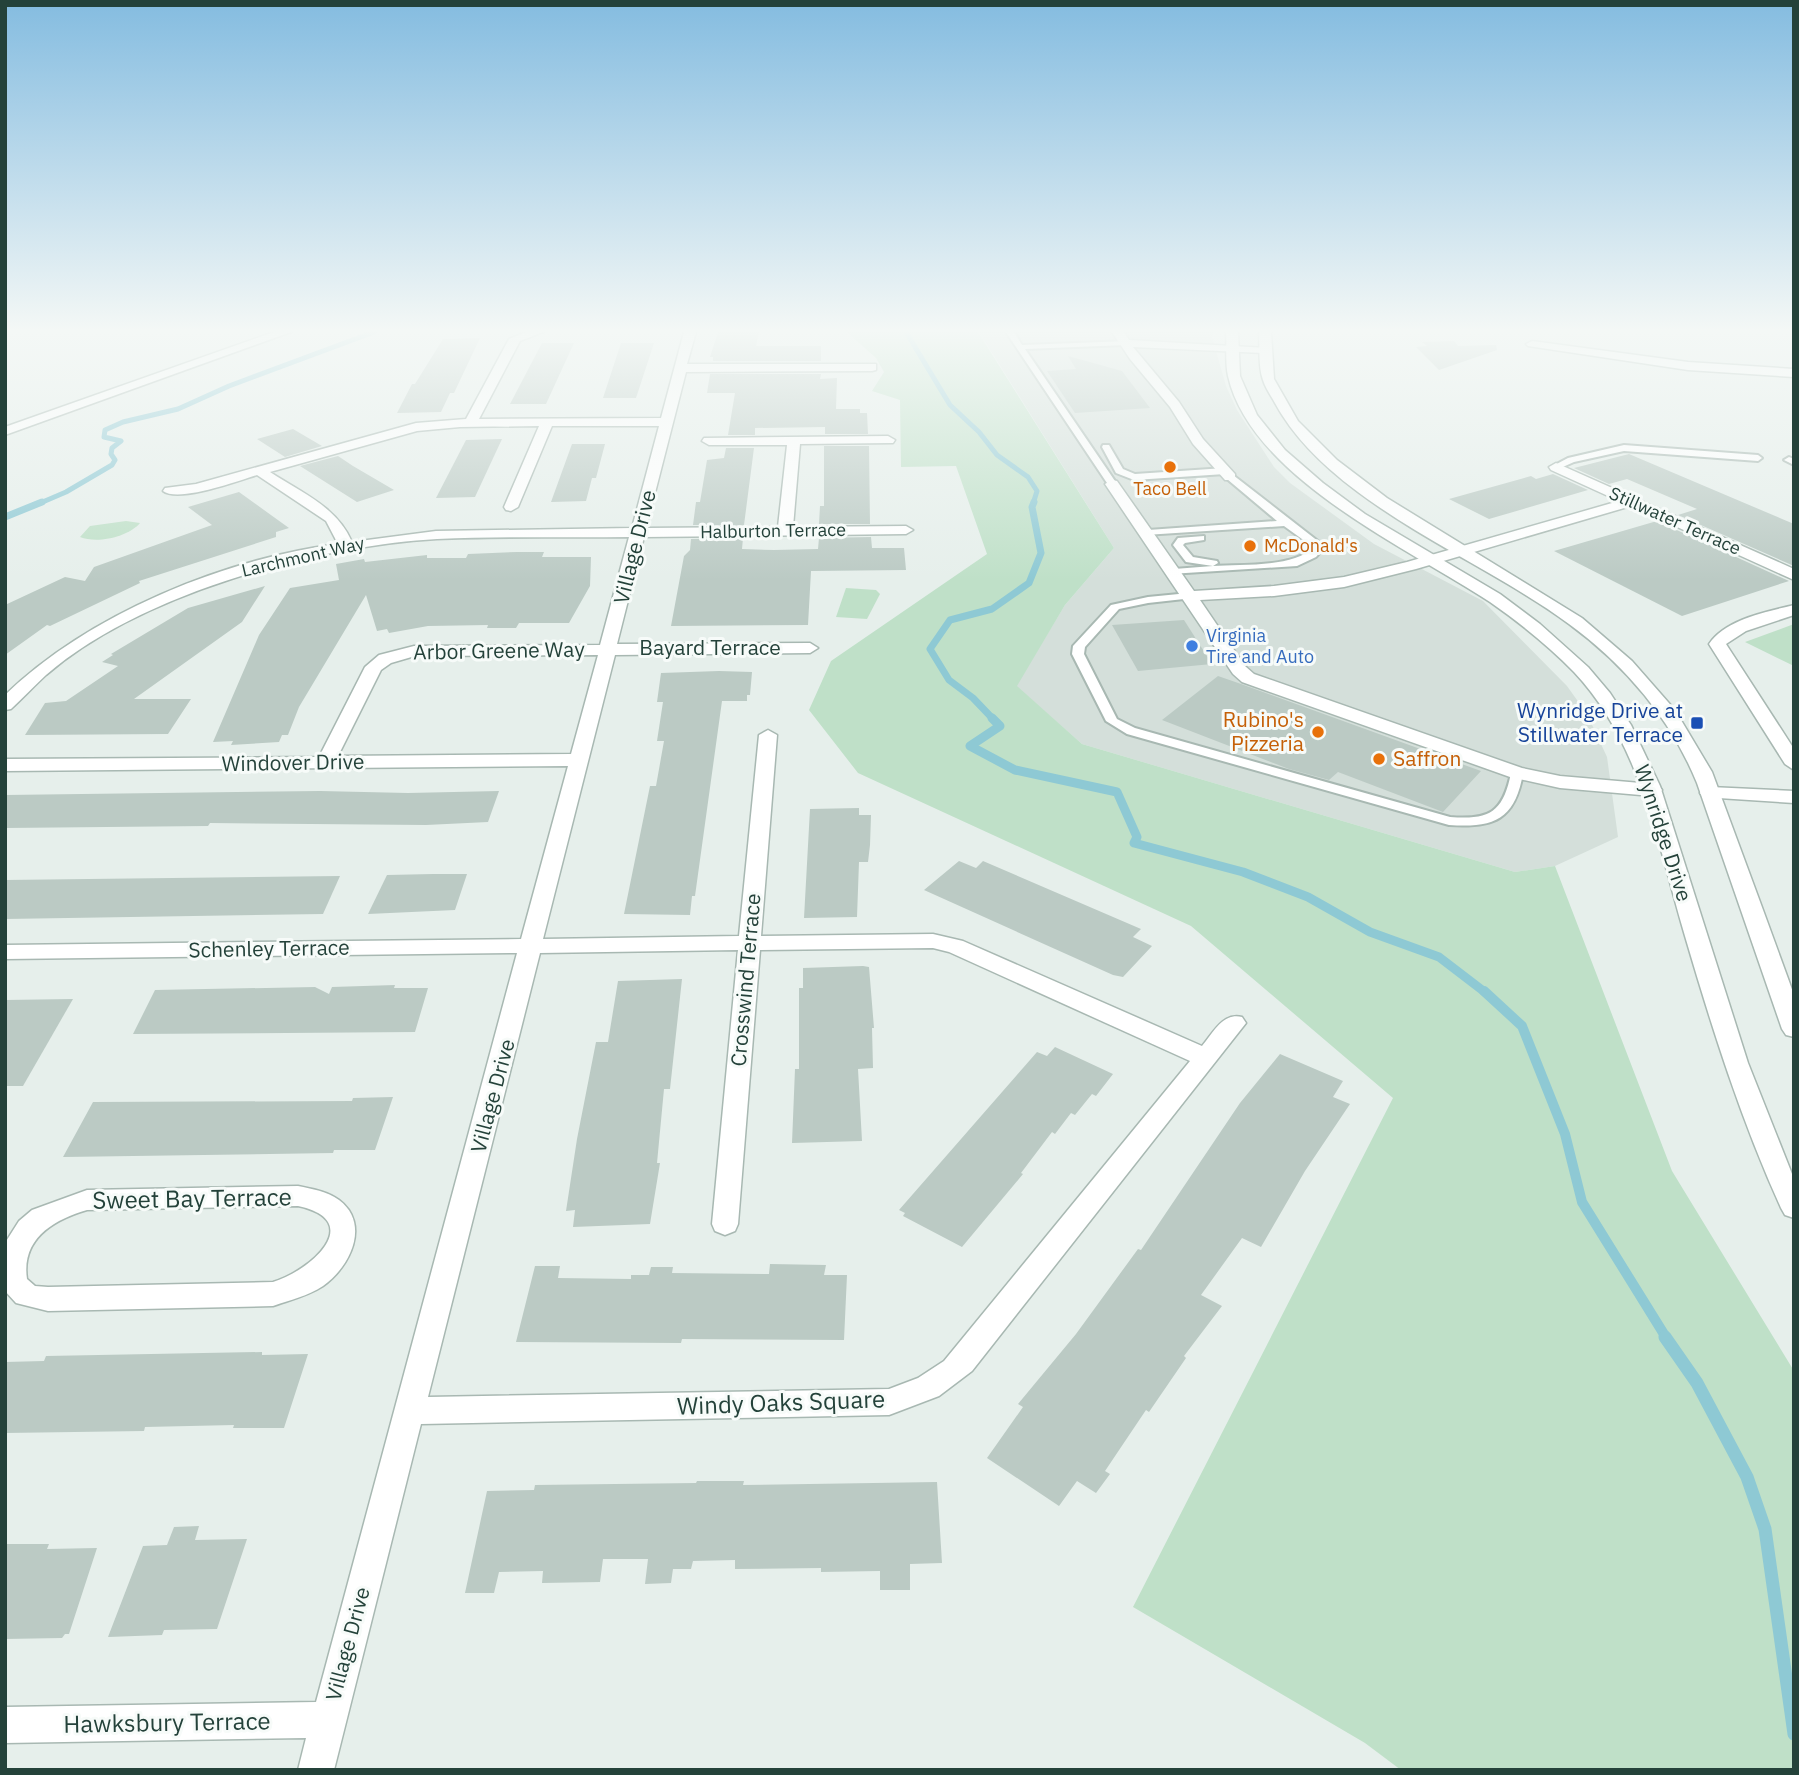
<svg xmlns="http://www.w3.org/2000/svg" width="1799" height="1775" font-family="'IBM Plex Sans',sans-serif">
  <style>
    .built { fill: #d4dfda }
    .green { fill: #bfe0c8 }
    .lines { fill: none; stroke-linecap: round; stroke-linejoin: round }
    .stream-far4 { stroke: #8ec9d4; stroke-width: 5 }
    .stream-far3 { stroke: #8ec9d4; stroke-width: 7 }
    .stream-far2 { stroke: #8ec9d4; stroke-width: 9 }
    .stream-far1 { stroke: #8ec9d4; stroke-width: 10 }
    .stream { stroke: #8ec9d4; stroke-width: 13 }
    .building { fill: #bbcac4 }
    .service-casing { stroke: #a8b8b2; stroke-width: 4 }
    .minor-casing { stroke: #a8b8b2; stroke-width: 3 }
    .tertiary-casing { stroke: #a8b8b2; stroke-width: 3 }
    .service { fill: #fff; fill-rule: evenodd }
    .minor { fill: #fff; fill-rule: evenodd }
    .tertiary { fill: #fff; fill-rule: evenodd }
    .food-dot { fill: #e8710a; stroke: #f7fbf9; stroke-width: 2.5 }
    .shop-dot { fill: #3f7fe0; stroke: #f7fbf9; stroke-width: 2.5 }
    .transit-dot { fill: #1a4fb4; stroke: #f7fbf9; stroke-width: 2.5 }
    .labels { text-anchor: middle; stroke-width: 6; stroke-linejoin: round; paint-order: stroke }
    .far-food-label { font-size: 18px; fill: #c56008; stroke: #f7fbf9 }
    .far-street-label { font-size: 18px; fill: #24423a; stroke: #f7fbf9 }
    .far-shop-label { font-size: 18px; fill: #366cbe; stroke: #f7fbf9; text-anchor: start }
    .street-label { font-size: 21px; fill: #24423a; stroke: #f7fbf9 }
    .transit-label { font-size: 21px; fill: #164399; stroke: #f7fbf9; text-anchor: end }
    .food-label { font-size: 21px; fill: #c56008; stroke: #f7fbf9; text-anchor: end }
    .near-street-label { font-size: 24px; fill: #24423a; stroke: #f7fbf9 }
  </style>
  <rect width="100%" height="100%" fill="#e6efeb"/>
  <polygon class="built" points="979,332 1213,332 1212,337 1226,386 1237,410 1274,467 1290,483 1374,544 1483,601 1567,686 1587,714 1607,757 1618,837 1555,866 1515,872 1082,744 1016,686 1065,605 1114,548"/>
  <g class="green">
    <polygon points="847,332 978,332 1114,548 1065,605 1017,686 1082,744 1515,872 1555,866 1672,1171 1794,1371 1794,1770 1401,1770 1365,1743 1133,1607 1393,1098 1191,926 858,773 809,710 831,661 987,554 956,466 901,467 900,400 872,391 884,372 876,358"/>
    <path d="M126,521l14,2c-12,14 -43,21 -60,14l10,-11z"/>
    <polygon points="846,588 876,590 880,594 867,619 836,617"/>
    <polygon points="1794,624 1794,666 1745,642"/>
  </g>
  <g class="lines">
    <g class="stream-far4">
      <polyline points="906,332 950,405 979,432 997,455 1028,477 1037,491 1033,504"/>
      <polyline points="38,504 66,492 112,465 115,460 111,454 112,448 121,441 104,437 105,430 123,422 178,409 229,386 374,332"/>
    </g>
    <g class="stream-far3">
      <polyline points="5,517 42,502"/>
      <polyline points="994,720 973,698 949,680 930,649 950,620 992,609 1029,583 1041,553 1032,507 1034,502"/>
    </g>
    <polyline class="stream-far2" points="992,718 1000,726 970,746 1015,770 1117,792 1137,837 1134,843 1243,872 1308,897 1370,932 1439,957 1486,993"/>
    <polyline class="stream-far1" points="1484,991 1522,1026 1565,1134 1582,1202 1667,1339"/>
    <polyline class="stream" points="1665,1337 1697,1383 1747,1477 1765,1529 1794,1734"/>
  </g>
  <g class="building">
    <polygon points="718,332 759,332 756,346 821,346 821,361 713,361 713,357 710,357"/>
    <polygon points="480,338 454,393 450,393 441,412 397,413 412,384 415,384 443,339"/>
    <polygon points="1454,341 1458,346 1496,345 1497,350 1439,370 1416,347 1427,346 1422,342"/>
    <polygon points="542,343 574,343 546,404 510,404"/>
    <polygon points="621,343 654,343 636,398 603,398"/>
    <polygon points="1068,356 1122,371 1150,408 1075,413 1047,371 1076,369"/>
    <polygon points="710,374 821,374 820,379 837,378 836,409 860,409 860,413 867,413 868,434 825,434 825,427 755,428 755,435 728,435 735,393 707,393"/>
    <polygon points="293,429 322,446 285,457 257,439"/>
    <polygon points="502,439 475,497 436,498 466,440"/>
    <polygon points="572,444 605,444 596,478 592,478 586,501 551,502"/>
    <polygon points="824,446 869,446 870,524 819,524 820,506 824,506"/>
    <polygon points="726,448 754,448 744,525 693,525 696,502 700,502 707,460 724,458"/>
    <polygon points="1629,454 1794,524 1794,566 1678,515 1697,509 1627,479 1609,484 1574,468"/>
    <polygon points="338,456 353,466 394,490 357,502 300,466"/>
    <polygon points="1553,474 1588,490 1489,519 1449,499 1531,476 1536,479"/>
    <polygon points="239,492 289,528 276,532 276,537 139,581 140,583 50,626 47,625 5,655 5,605 65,577 85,581 94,567 212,525 188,507"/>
    <polygon points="1657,521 1789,581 1682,616 1554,551"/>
    <polygon points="871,537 872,548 904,548 906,570 811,571 808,625 671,626 684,556 690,550 691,539 743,538 742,549 774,550 818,549 819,538"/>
    <polygon points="517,552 544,552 542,557 591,557 590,586 569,623 519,623 516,628 487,628 488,625 428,626 389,633 387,629 377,631 366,595 299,707 288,735 282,735 279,742 231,745 233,741 213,742 259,635 290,588 339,580 336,564 364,559 365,562 427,555 427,558 466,558 468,554"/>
    <polygon points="265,586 242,622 134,699 191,699 168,734 25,735 45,703 66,701 118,666 102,662 113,655 111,654 188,608"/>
    <polygon points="1184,620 1212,664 1138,671 1112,625"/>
    <polygon points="719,671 752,672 750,695 747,695 747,701 722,701 695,896 692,896 690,915 624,914 650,786 656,786 664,741 657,741 663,702 657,702 661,673"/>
    <polygon points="1218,676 1241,684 1481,771 1443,812 1338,772 1329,780 1289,769 1162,720"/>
    <polygon points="320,791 408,793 499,791 488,822 426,825 210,823 208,826 5,828 5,795"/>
    <polygon points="859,808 859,815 871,815 870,845 868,862 859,862 857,917 804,918 810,809"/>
    <polygon points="959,861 976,868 983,861 1141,929 1133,937 1152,946 1123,977 1113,975 924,890"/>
    <polygon points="433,874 467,874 455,910 368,914 387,875"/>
    <polygon points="340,876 323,914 5,919 5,880"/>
    <polygon points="863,966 869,967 874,1028 872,1028 873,1068 858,1069 862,1141 792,1143 795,1069 799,1069 799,988 803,988 803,968"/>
    <polygon points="682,979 670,1089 664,1089 657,1163 660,1163 650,1224 573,1227 575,1210 566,1211 577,1139 596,1042 608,1042 618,981"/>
    <polygon points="395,985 394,988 428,988 415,1032 133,1034 155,990 315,987 329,994 332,987"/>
    <polygon points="73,999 23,1086 5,1086 5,1000"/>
    <polygon points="1055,1047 1113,1074 1096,1096 1092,1094 1075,1115 1071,1113 1055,1134 1052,1132 1021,1173 1023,1174 962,1247 903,1216 905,1213 899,1210 1037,1052 1047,1056"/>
    <polygon points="1280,1054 1343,1081 1333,1097 1350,1104 1305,1171 1261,1247 1242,1238 1201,1295 1222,1306 1184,1356 1186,1358 1149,1412 1146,1410 1105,1471 1110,1474 1096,1493 1077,1481 1059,1506 987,1458 1023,1407 1018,1404 1076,1334 1138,1249 1141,1250 1240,1103"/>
    <polygon points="393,1097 375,1150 334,1150 333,1153 63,1157 93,1102 352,1101 353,1098"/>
    <polygon points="770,1264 826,1265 824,1275 847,1275 844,1340 682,1339 681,1343 516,1342 535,1266 560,1266 558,1278 631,1279 631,1275 649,1275 651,1267 673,1267 672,1273 769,1274"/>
    <polygon points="262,1352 262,1355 308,1354 284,1428 233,1428 234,1425 145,1427 144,1431 5,1433 5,1362 44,1361 46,1356"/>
    <polygon points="697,1481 744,1481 743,1485 937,1482 942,1563 910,1564 910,1590 880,1590 880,1571 821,1572 821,1568 735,1569 735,1560 693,1561 691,1569 673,1569 671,1583 645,1584 648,1559 603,1559 600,1582 542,1583 543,1571 499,1572 494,1593 465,1593 487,1491 534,1490 535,1485 696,1483"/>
    <polygon points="199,1526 195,1540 247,1539 217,1629 164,1630 162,1635 108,1637 143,1546 167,1545 174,1527"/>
    <polygon points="5,1544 49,1544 47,1549 97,1548 69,1634 65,1634 62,1638 5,1639"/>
  </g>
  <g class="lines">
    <g class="service-casing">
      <g id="service">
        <polygon points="1006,332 1014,332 1022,345 1129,341 1130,343 1126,345 1025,349 1117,484 1115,486 1109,486"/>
        <polygon points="1103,445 1109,445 1123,469 1135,474 1225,468 1230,471 1225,474 1134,480 1116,473 1102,447"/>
        <polygon points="1624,445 1758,455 1762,458 1758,461 1624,451 1574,462 1556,470 1551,467 1568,458"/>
        <polygon points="1789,457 1794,459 1794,465 1784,460"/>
        <path d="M1227,475h6l90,70v4l-7,8 -19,9 -127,8v-4l4,-1 39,-3 -27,-4 -13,-17 5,-7 26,-2v4l-19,3 -2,2 10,12 24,4 1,2 -5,3c27,-2 82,2 100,-19l-29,-21 -139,9v-4l3,-1 129,-9 -50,-42z"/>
        <path d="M1189,593l4,1v4l-45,5 -29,6 -34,38 -1,7 33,65 18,9 315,89c39,3 53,-4 61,-44l6,-4 6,4c-8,47 -29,55 -74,52l-322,-91 -21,-13 -34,-67 1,-8 38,-41 37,-8z"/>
      </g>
    </g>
    <g class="minor-casing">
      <g id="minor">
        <path d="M526,332h17l-23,9 -41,78 182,-1 23,-86h12l-9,32h189v6l-4,1 -186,1 -40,156 132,-1 9,-82h-78l-7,-4 2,-3 184,-2 7,4 -2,3 -93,1 -7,83 113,-1 7,4 -7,4 -262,3 -27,107 193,-1 8,5 -8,5 -195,2 -72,284 196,-3 20,-201 9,-5 9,5 -16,201 172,-2 30,7 239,105c11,-13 21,-34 40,-29l4,6 -274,348 -33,25 -50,19 -468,9 -87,346h-36l8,-32 -301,5v-36l311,-5 201,-749 -512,6v-14l516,-6 47,-173 -563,5v-12l314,-2 46,-90 14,-12 35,-9 186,-1 29,-108c-64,1 -128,-1 -192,2 -122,7 -298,55 -391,136 -12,11 -23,23 -35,34l-6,1v-15c84,-81 218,-136 333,-151l-12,-23 -69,-46c-19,6 -79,28 -94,16l2,-3 31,-4 220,-61 50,-4 43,-80zM539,426l-35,81 2,3 5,1 7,-4 34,-81h107l-27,102 -196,3 -84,11c-15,-35 -51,-50 -82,-70l147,-41 43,-4zM598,655l-27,99 -233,2 43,-86 10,-7 24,-7zM933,948l16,4 241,109 -246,300 -26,17 -29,11 -461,8 112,-444 198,-3 -26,274 3,7 10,4 10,-4 3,-7 22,-274z"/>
        <polygon points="1112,332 1124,332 1129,340 1267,348 1267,352 1263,353 1133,347 1179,402 1203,439 1235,474 1235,480 1225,480 1193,444 1170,407 1130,359"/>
        <polygon points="1532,341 1688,362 1794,369 1794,377 1688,370 1528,346 1526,344"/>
        <polygon points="1556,463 1794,569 1794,580 1631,506 1416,569 1344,587 1274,596 1200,600 1245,666 1254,674 1522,768 1560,776 1652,784 1659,786 1662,790 1659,794 1652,796 1560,788 1510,777 1242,682 1233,674 1105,484 1112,480 1117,481 1194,591 1274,586 1344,577 1407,562 1619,501 1551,470 1549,467"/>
        <path d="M1794,605v10l-48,16 -20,13 68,105v21l-9,-6 -76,-120c17,-25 57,-32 85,-39z"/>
        <polygon points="1710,787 1794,791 1794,803 1703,797 1700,793 1703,789"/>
        <path d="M298,1186c14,3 29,5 41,14 32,24 11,67 -16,86 -15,10 -33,14 -50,20l-225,5 -32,-8 -11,-12v-48l14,-22 13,-11 55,-20zM298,1206c69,15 12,65 -25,76l-225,5 -13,-1 -8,-7c-6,-40 26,-59 60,-69z"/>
      </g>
    </g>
    <g class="tertiary-casing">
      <g id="tertiary">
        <polygon points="274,332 291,332 5,435 5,427"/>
        <path d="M1226,332h12l2,44 17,39 28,35 38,33 42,31 135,80 40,30 48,43 22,26 21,32 29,61 88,277 46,116v39l-9,-3 -4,-7c-40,-88 -69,-180 -96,-272 -27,-91 -44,-193 -111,-264 -25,-26 -54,-49 -84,-70 -80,-53 -239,-124 -262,-226 -3,-14 -1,-30 -2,-44z"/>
        <path d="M1259,332h12l3,47 24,42 39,39 50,38 195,120 50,43 43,49 37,62 51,138 31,85v42l-8,-2 -4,-6 -85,-246c-26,-64 -72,-118 -128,-159 -90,-67 -239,-120 -294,-221 -4,-7 -10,-16 -12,-23 -5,-14 -3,-33 -4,-48z"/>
      </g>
    </g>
    <use href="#service" class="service"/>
    <use href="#minor" class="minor"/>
    <use href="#tertiary" class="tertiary"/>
  </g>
  <linearGradient id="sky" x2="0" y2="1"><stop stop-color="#84bce0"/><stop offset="0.57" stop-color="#f4f8f6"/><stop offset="1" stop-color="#f4f8f6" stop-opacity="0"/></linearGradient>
  <rect width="1799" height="580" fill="url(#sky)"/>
  <g class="food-dot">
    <circle cx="1170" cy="467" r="7"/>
    <circle cx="1250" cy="546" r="7"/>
    <circle cx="1318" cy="732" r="7"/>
    <circle cx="1379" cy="759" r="7"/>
  </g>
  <circle class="shop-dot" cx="1192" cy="646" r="7"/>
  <rect class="transit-dot" x="1690" y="716" width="14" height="14" rx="3.5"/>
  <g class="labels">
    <g class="far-food-label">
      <text x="1170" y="495">Taco Bell</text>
      <text x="1264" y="552" text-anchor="start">McDonald's</text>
    </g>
    <g class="far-street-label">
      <text transform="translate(1675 521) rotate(24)" y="6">Stillwater Terrace</text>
      <text transform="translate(773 531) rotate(-1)" y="6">Halburton Terrace</text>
      <text transform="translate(303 557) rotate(-13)" y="6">Larchmont Way</text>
    </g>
    <g class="far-shop-label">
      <text x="1206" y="642">Virginia<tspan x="1206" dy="21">Tire and Auto</tspan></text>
    </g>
    <g class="street-label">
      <text transform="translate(635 547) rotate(-76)" y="7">Village Drive</text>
      <text x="710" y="655">Bayard Terrace</text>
      <text transform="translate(499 651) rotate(-1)" y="7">Arbor Greene Way</text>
      <text transform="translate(293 763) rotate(-1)" y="7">Windover Drive</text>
      <text transform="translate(1663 833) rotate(72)" y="7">Wynridge Drive</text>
      <text transform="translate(269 949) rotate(-1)" y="7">Schenley Terrace</text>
      <text transform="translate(746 980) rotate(-85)" y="7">Crosswind Terrace</text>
      <text transform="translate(493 1096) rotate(-75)" y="7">Village Drive</text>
      <text transform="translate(348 1644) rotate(-75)" y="7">Village Drive</text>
    </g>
    <g class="transit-label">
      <text x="1683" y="718">Wynridge Drive at<tspan x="1683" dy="24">Stillwater Terrace</tspan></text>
    </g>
    <g class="food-label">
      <text x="1304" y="727">Rubino's<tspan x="1304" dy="24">Pizzeria</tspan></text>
      <text x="1393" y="766" text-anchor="start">Saffron</text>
    </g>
    <g class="near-street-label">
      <text transform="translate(192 1199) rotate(-1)" y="8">Sweet Bay Terrace</text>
      <text transform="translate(781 1403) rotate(-2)" y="8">Windy Oaks Square</text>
      <text transform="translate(167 1723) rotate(-1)" y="8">Hawksbury Terrace</text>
    </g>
  </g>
  <rect width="1799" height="1775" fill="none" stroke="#24423a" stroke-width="14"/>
</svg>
